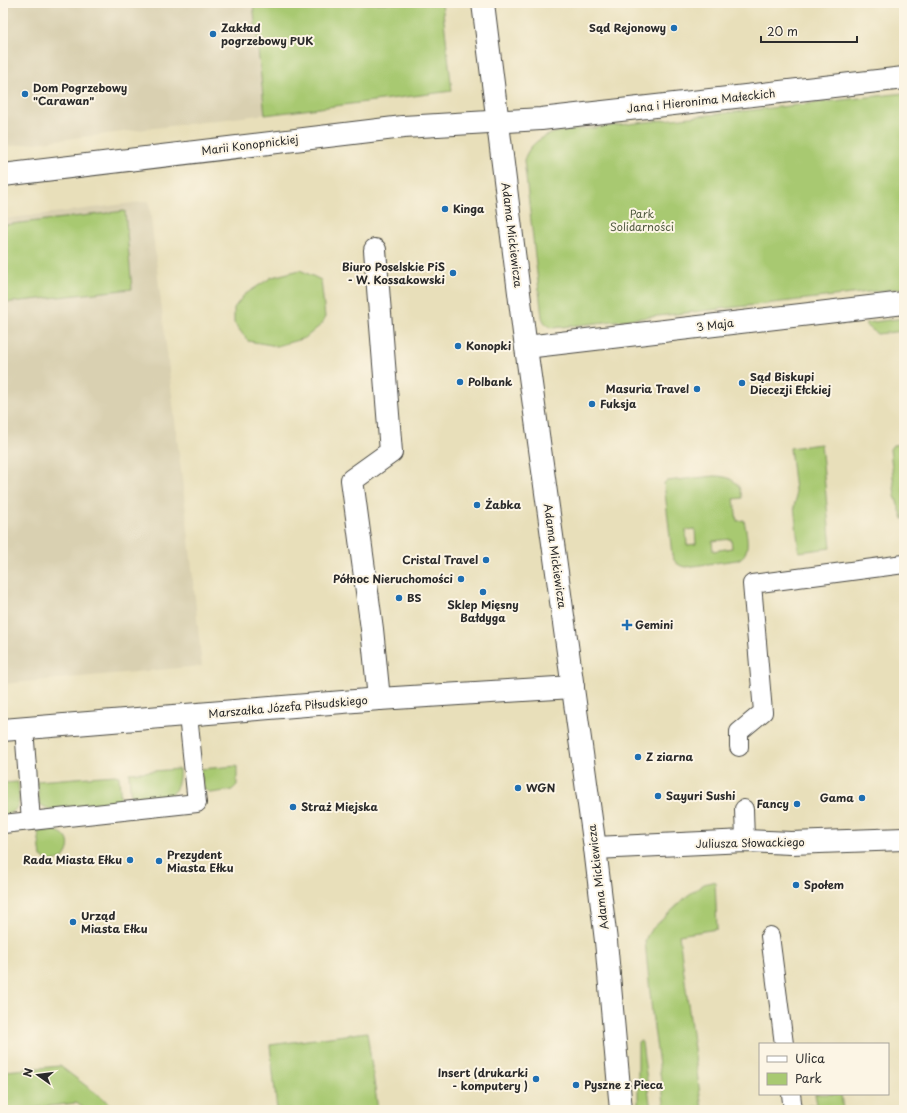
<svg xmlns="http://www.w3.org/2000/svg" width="907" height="1113" font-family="'Playpen Sans',sans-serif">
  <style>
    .built { fill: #d9d0b1 }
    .green { fill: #a8c971; stroke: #6a7a4e; fill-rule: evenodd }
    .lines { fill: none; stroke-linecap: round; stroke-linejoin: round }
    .service-casing { stroke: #474640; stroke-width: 20 }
    .minor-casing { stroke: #474640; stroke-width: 24 }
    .tertiary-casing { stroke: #474640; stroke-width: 24 }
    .service { stroke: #fff; stroke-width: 18 }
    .minor { stroke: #fff; stroke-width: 22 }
    .tertiary { stroke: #fff; stroke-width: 22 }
    .poi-dot { fill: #1f6fb2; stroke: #fcf5e5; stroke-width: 1.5 }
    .labels { text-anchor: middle; stroke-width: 4; stroke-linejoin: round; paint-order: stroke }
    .poi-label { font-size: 11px; font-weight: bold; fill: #2b2b2b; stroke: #fcf5e5; text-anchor: start }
    .street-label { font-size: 11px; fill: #2b2b2b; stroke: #fcf5e5 }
    .park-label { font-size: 11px; fill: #505a40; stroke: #fcf5e5 }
  </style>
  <rect width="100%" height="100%" fill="#fcf5e5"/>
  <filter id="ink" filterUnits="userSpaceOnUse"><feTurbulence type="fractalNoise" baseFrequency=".025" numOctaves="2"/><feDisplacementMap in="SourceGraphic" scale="8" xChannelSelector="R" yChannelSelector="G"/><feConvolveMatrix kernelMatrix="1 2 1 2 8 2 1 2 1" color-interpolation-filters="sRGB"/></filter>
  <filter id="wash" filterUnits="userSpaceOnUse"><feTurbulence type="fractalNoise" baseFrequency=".012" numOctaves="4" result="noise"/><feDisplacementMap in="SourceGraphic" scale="16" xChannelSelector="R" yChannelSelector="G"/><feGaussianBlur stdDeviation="0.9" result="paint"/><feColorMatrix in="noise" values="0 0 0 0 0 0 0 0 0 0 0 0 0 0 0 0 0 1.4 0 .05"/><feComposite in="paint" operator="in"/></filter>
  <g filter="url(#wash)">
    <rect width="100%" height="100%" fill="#e8dfba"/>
    <g class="built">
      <polygon points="3,3 441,3 452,91 3,147"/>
      <polygon points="149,201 176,429 187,520 202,666 3,684 3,219"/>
    </g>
    <g class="green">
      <polygon points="253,3 442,3 452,91 265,115"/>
      <path d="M904,93v195l-351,40c-6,-2 -9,-5 -11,-11l-18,-157c6,-17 17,-23 33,-28z"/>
      <polygon points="125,211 132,289 3,303 3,225"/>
      <polygon points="300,270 321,280 325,317 322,324 305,338 277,346 248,341 234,323 234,308 244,295 272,277"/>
      <polygon points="904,318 904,331 877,334 865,324 866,323"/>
      <polygon points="821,444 831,548 799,552 794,506 796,499 790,448"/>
      <polygon points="904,444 904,519 903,519 895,496 890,449 893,445"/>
      <path d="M714,476c16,0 26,5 28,22l-8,1 3,22 7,-1c2,12 9,35 -7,40l-51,7c-8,-1 -12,-5 -14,-12l-8,-72 2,-2zM695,529l1,15 -9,1 -1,-15zM731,539l1,9 -19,3 -1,-10z"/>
      <polygon points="237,766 237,785 232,790 211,793 204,789 200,769"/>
      <path d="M179,769c1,11 -2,24 -13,30 -6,3 -27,3 -35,3l-2,-29z"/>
      <polygon points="115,775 119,776 121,804 52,811 41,805 39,801 37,781"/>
      <path d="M18,782c1,14 5,31 -15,33v-32z"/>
      <path d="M51,830c17,2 23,15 12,28l-10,3 -7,4v-5l-5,-3 -3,-25z"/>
      <polygon points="715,881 717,929 679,935 702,1110 665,1110 652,1013 645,941 647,936 650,931 687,896 704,884"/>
      <polygon points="367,1032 378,1110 277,1110 270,1045"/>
      <polygon points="639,1041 641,1041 642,1043 651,1110 638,1110 638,1042"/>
      <polygon points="3,1048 5,1071 60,1066 118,1110 87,1110 76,1103 15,1110 3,1110"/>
      <polygon points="815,1094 841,1094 843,1110 807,1110 807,1106 817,1104"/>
    </g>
  </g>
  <g filter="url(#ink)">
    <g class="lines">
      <g class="service-casing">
        <g id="service">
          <polyline points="24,728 31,821"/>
          <polyline points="739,747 739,732 763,712 752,584 904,564"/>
          <polyline points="744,809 745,841"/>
          <polyline points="3,824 197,803 188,715"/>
          <polyline points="770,936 784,1044"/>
          <polyline points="791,1094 793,1110"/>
        </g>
      </g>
      <g class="minor-casing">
        <g id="minor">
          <polyline points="3,175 403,127 541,119 904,78"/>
          <polyline points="375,250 391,452 352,480 372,629 379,699"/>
          <polyline points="526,347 904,303"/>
          <polyline points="595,848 745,841 791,843 904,839"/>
        </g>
      </g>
      <g class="tertiary-casing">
        <g id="tertiary">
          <polyline points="483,3 524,333 595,848 606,941 621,1110"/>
          <polyline points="3,730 379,699 573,687"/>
        </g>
      </g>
      <use href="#service" class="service"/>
      <use href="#minor" class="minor"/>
      <use href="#tertiary" class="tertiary"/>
    </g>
  </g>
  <g class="poi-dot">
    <circle cx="674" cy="28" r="4"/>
    <circle cx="213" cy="34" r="4"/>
    <circle cx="25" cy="94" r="4"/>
    <circle cx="445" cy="209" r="4"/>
    <circle cx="453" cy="273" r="4"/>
    <circle cx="458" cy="346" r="4"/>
    <circle cx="460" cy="382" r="4"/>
    <circle cx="742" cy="383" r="4"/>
    <circle cx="697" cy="389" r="4"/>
    <circle cx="592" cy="404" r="4"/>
    <circle cx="477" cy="505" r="4"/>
    <circle cx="486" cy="560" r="4"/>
    <circle cx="461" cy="579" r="4"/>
    <circle cx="483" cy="592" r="4"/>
    <circle cx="399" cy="598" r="4"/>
    <path d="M625 619h4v4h4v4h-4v4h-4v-4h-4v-4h4z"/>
    <circle cx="638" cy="757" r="4"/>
    <circle cx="518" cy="788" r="4"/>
    <circle cx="658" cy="796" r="4"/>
    <circle cx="862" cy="798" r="4"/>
    <circle cx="797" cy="804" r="4"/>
    <circle cx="293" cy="807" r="4"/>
    <circle cx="130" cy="860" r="4"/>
    <circle cx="159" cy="861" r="4"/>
    <circle cx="796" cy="885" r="4"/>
    <circle cx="73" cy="922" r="4"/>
    <circle cx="536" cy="1079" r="4"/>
    <circle cx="576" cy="1085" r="4"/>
  </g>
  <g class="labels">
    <g class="poi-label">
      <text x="221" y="32">Zakład<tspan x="221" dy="13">pogrzebowy PUK</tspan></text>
      <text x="666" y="32" text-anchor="end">Sąd Rejonowy</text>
      <text x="33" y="92">Dom Pogrzebowy<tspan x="33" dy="13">"Carawan"</tspan></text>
      <text x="453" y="213">Kinga</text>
      <text x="445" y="271" text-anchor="end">Biuro Poselskie PiS<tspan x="445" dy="13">- W. Kossakowski</tspan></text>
      <text x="466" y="350">Konopki</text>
      <text x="750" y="381">Sąd Biskupi<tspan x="750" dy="13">Diecezji Ełckiej</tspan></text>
      <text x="468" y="386">Polbank</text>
      <text x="689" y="393" text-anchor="end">Masuria Travel</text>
      <text x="600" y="408">Fuksja</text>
      <text x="485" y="509">Żabka</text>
      <text x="478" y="564" text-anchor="end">Cristal Travel</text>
      <text x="453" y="583" text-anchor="end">Północ Nieruchomości</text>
      <text x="407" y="602">BS</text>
      <text x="483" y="609" text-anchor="middle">Sklep Mięsny<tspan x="483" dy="13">Bałdyga</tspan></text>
      <text x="635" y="629">Gemini</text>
      <text x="646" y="761">Z ziarna</text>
      <text x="526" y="792">WGN</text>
      <text x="666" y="800">Sayuri Sushi</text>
      <text x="854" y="802" text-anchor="end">Gama</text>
      <text x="789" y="808" text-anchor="end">Fancy</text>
      <text x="301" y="811">Straż Miejska</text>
      <text x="167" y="859">Prezydent<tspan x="167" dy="13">Miasta Ełku</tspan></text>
      <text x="122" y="864" text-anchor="end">Rada Miasta Ełku</text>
      <text x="804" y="889">Społem</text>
      <text x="81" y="920">Urząd<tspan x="81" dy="13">Miasta Ełku</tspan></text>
      <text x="528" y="1077" text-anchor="end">Insert (drukarki<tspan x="528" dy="13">- komputery )</tspan></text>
      <text x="584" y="1089">Pyszne z Pieca</text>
    </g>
    <g class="street-label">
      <text transform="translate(701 101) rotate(-6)" y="4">Jana i Hieronima Małeckich</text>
      <text transform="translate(250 145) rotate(-7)" y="4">Marii Konopnickiej</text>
      <text transform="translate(512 235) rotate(83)" y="4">Adama Mickiewicza</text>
      <text transform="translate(715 325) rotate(-7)" y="4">3 Maja</text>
      <text transform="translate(555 556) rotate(82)" y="4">Adama Mickiewicza</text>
      <text transform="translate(288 707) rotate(-5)" y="4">Marszałka Józefa Piłsudskiego</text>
      <text transform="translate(750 843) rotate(-1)" y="4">Juliusza Słowackiego</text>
      <text transform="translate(598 877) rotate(-97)" y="4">Adama Mickiewicza</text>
    </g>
    <g class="park-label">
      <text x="642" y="218">Park<tspan x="642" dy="13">Solidarności</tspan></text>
    </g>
  </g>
  <rect width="907" height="1113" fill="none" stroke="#fcf5e5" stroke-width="16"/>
  <rect x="759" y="1043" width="130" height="52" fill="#fcf5e5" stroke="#a8a49b"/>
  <rect x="767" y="1056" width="20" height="6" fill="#ffffff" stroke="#a8a49b"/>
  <text x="795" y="1063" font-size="12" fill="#2b2b2b">Ulica</text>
  <rect x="767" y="1073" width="20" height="12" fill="#a8c971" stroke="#a8a49b"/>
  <text x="795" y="1083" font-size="12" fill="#2b2b2b">Park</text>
  <g transform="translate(38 1075) rotate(284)" stroke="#fcf5e5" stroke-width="3" paint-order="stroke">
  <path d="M0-3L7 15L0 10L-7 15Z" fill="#2b2b2b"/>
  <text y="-6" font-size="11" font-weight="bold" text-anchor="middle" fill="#2b2b2b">N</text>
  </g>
  <path d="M761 36v6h96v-6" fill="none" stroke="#2b2b2b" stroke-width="2"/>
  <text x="767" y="36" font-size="12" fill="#2b2b2b" stroke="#fcf5e5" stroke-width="3" paint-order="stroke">20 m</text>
</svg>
